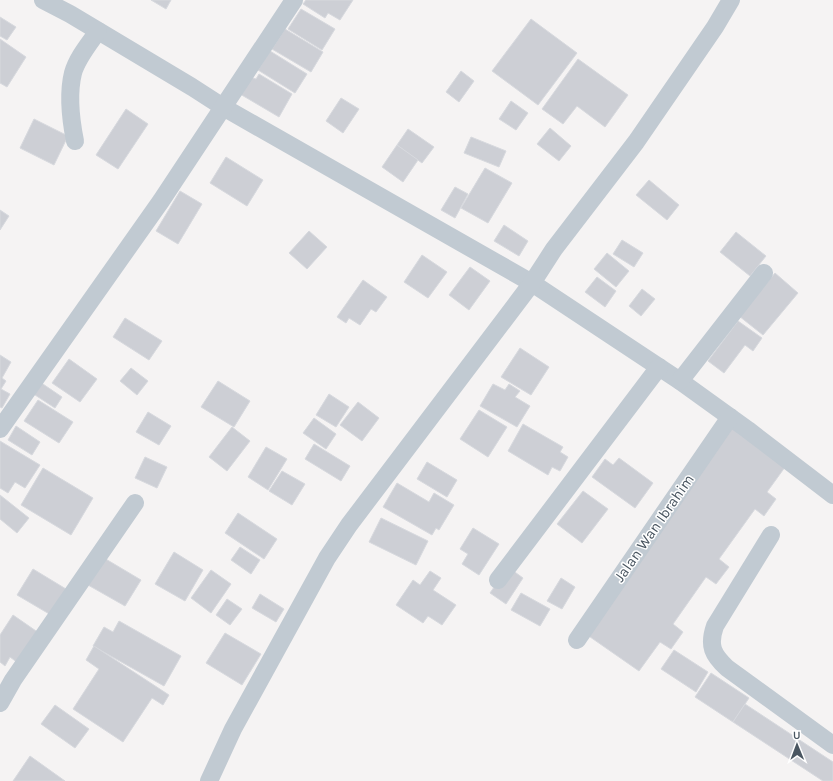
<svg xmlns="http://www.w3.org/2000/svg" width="833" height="781" font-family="Karla,sans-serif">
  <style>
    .building { fill: #cdcfd5; stroke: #d7d9de }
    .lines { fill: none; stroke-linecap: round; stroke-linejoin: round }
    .minor { stroke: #c1cad2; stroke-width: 18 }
    .labels { text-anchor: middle; stroke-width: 3; stroke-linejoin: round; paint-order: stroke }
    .street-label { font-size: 15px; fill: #4a5661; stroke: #fff }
  </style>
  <rect width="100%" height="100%" fill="#f5f3f3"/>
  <g class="building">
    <polygon points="151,0 171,0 166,9"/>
    <polygon points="306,0 353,0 340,20 328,13 325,18 303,4"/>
    <polygon points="301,9 335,29 322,50 288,29"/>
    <polygon points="0,17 16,27 7,40 0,36"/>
    <polygon points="531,19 577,53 538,105 492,71"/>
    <polygon points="285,29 323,52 311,72 272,49"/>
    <polygon points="0,39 26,57 7,87 0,83"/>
    <polygon points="270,51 307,74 295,93 258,70"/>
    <polygon points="578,59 628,95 605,127 577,106 563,124 542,109"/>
    <polygon points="461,71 474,81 459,102 446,92"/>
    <polygon points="259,74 292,94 279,117 240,94 250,77 256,79"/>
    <polygon points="341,98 359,109 343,133 326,121"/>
    <polygon points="511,101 528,113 516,130 499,119"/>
    <polygon points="126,109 148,124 118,169 96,155"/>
    <polygon points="34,119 68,136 54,165 20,148"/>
    <polygon points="550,128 571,146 559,161 537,144"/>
    <polygon points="408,129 434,147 422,163 397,145"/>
    <polygon points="471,137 506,151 499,167 464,153"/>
    <polygon points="397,145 418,160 403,182 382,167"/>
    <polygon points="226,157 263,180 247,206 210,183"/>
    <polygon points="485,168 512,183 488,223 461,208"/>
    <polygon points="649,180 679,205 667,220 636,195"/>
    <polygon points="455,187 468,194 455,218 441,210"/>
    <polygon points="180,191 202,204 178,244 156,231"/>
    <polygon points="0,210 9,216 0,230"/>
    <polygon points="504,225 528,241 519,256 494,241"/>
    <polygon points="309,231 327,247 307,269 289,253"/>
    <polygon points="736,232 766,256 750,276 720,252"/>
    <polygon points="622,240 643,253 634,267 613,254"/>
    <polygon points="607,253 629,271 616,287 594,269"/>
    <polygon points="422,255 447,272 428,298 404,282"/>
    <polygon points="470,267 490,281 469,310 449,295"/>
    <polygon points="775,273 798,293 763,335 739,316"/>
    <polygon points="597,277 616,291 605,307 585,292"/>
    <polygon points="363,280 387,297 376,312 371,309 360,325 349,318 346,323 337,317"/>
    <polygon points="642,289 655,299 641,316 629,306"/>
    <polygon points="125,318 162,341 149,360 113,337"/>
    <polygon points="738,321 762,338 753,351 745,345 724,373 708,361"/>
    <polygon points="520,348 549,367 531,395 501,377"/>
    <polygon points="0,355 11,362 2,378 6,381 1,389 10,394 2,408 0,407"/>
    <polygon points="69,359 97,379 80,402 52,383"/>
    <polygon points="131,368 148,381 137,395 120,381"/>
    <polygon points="218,381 250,401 234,427 201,407"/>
    <polygon points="40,382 62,397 55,408 32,393"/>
    <polygon points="493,384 505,390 509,384 520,391 515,397 530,406 517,427 480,406"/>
    <polygon points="329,394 349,407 336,427 316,415"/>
    <polygon points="38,400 73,422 59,443 24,421"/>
    <polygon points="358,402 379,418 362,441 340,425"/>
    <polygon points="479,410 507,427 488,457 460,439"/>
    <polygon points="148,412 171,426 159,445 136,432"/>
    <polygon points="314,418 336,434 326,449 303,433"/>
    <polygon points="523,424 563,447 560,452 568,457 560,471 552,467 548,475 508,451"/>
    <polygon points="732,424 788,463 767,492 776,499 764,516 755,509 719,559 729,567 716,584 706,577 673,624 683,632 671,649 660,642 639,671 583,632"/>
    <polygon points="16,426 40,442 32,455 8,440"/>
    <polygon points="232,427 250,441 227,471 209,457"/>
    <polygon points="0,441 40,465 25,488 15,482 8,493 0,488"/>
    <polygon points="314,444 350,466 341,481 305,459"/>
    <polygon points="266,447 287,459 268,490 248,477"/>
    <polygon points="145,457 167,467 157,488 135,478"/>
    <polygon points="619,458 653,483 635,508 592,477 605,459 613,465"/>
    <polygon points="427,462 457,480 447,497 417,479"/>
    <polygon points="43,468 93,498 71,535 21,505"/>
    <polygon points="282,471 305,484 292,505 269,491"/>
    <polygon points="397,483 429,502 434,493 454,505 439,530 436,528 432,535 383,507"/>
    <polygon points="583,491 608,509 582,543 557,524"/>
    <polygon points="0,495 29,518 17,533 0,519"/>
    <polygon points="238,513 277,539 264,559 225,533"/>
    <polygon points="381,518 428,541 416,565 369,542"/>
    <polygon points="473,528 499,544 479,575 462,564 468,554 460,549"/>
    <polygon points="240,547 260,560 251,574 231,560"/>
    <polygon points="174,552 203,570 185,601 155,584"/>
    <polygon points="104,558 141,580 125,606 88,585"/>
    <polygon points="508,567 523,578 506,604 490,593"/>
    <polygon points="33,569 66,589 51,615 17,595"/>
    <polygon points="211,570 231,584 211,613 191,598"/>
    <polygon points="430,571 441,578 433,590 456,605 442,625 428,616 423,623 396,605 413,580 420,585"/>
    <polygon points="561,578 575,587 562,609 547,601"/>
    <polygon points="521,593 550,609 540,626 511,610"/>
    <polygon points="260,594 284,609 276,622 252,608"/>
    <polygon points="227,599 242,609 230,625 216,615"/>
    <polygon points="13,615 39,633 18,663 10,657 5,666 0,662 0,635"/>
    <polygon points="119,621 181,656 164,686 93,646 104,627 113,632"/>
    <polygon points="225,633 261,654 242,685 206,663"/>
    <polygon points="94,646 169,695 163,705 152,698 123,742 73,709 99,669 86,660"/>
    <polygon points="674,650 708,672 696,692 661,669"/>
    <polygon points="711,673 749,698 733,722 695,697"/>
    <polygon points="745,704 833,762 833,781 823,781 733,722"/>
    <polygon points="55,705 89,729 75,748 41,724"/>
    <polygon points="30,756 65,781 13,781"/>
  </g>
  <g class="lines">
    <g class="minor">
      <polyline points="43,0 70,14 192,87 223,107 532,283 680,381 748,430 833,495"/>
      <path d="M75,141c-4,-20 -7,-48 -2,-68 4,-15 16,-29 25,-42"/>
      <polyline points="680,381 764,273"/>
      <polyline points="0,429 161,201 294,0"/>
      <path d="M771,535l-56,91c-7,20 -2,29 12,42l106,77"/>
      <polyline points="498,580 659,367"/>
      <polyline points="577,640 730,417"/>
      <polyline points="0,703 13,680 135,503"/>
      <polyline points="209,781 233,729 327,558 349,525 532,283 554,249 636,142 715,27 731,0"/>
    </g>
  </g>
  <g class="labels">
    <g class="street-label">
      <text transform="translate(654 528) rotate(-55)" y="5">Jalan Wan Ibrahim</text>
    </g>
  </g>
  <g transform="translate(797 745) rotate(359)" stroke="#ffffff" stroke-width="3" paint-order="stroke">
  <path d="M0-3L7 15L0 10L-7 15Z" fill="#4a5661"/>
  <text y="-6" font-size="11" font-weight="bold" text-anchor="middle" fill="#4a5661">U</text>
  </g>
</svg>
